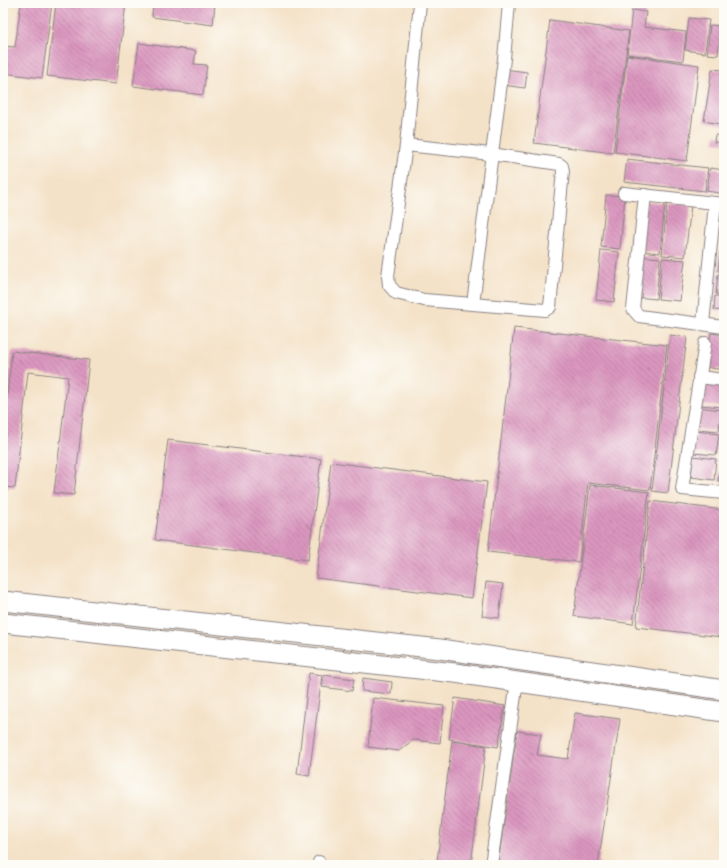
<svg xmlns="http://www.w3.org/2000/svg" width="727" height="868" font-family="'Sorts Mill Goudy',serif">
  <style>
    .building { fill: url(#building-back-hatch) }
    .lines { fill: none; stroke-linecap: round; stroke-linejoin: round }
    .street-casing { stroke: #8b8282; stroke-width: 14 }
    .primary-casing { stroke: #8b8282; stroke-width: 21 }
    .street { stroke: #fff; stroke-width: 12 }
    .primary { stroke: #fff; stroke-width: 19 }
  </style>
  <defs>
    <pattern id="building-back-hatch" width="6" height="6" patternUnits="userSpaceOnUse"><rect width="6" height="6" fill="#db96bf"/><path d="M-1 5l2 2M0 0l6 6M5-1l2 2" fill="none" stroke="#b17a9c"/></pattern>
  </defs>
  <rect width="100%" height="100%" fill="#fdfcf7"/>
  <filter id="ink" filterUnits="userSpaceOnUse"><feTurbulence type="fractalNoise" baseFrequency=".025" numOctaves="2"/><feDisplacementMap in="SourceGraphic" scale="8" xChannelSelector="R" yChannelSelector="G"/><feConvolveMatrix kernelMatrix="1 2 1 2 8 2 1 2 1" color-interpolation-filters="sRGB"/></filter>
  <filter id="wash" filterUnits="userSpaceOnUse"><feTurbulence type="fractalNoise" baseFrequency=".012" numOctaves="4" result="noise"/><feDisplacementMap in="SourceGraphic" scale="16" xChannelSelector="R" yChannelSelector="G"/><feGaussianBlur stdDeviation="0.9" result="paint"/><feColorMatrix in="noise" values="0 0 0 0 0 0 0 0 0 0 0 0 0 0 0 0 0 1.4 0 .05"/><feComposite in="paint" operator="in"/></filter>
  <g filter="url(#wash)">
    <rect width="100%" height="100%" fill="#f4e2c8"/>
    <g id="blocks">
      <g class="building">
        <polygon points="21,3 52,3 42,78 3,73 3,46 15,47"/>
        <polygon points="56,3 126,3 116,84 47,76"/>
        <polygon points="153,3 215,3 213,25 152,17"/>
        <polygon points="632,10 646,12 644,27 686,32 683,61 627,54"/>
        <polygon points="689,18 709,20 705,53 685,50"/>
        <polygon points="550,20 629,31 613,153 534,143"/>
        <polygon points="710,25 721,26 718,55 707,54"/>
        <polygon points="139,43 196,51 194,64 207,65 203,95 133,86"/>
        <polygon points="627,55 699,65 687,161 615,152"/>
        <polygon points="504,69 527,72 525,88 502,85"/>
        <polygon points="712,69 724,70 724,125 704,121"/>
        <polygon points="715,135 724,136 724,143 714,142"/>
        <polygon points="627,159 708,168 705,191 624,182"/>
        <polygon points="710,168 724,170 724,194 707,191"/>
        <polygon points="606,195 625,196 620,249 601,247"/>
        <polygon points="646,201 665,203 660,253 641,251"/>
        <polygon points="667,203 691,205 685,257 662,255"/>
        <polygon points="723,227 724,228 724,249 721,248"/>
        <polygon points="601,250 619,252 614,302 596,300"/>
        <polygon points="720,251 724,251 724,272 718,271"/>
        <polygon points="640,256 660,258 656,299 636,297"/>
        <polygon points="662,258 685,260 680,301 658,299"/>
        <polygon points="718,274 724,274 724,295 716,294"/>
        <polygon points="715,296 724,297 724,311 714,310"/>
        <polygon points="514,328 667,345 650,490 588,483 579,562 488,552"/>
        <polygon points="711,333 724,335 724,370 705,367"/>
        <polygon points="670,335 687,337 668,493 652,491"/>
        <polygon points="12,351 89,360 74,495 54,493 68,377 28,372 15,488 3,487 3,432"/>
        <polygon points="701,383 724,386 722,407 699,405"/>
        <polygon points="698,407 721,410 719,431 696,429"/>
        <polygon points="696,431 719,434 716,455 693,453"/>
        <polygon points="168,440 321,459 308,560 155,540"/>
        <polygon points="693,456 716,459 714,480 691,477"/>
        <polygon points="721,459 724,460 724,481 718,481"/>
        <polygon points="331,462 487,482 472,598 316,578"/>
        <polygon points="590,485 649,492 633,624 574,616"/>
        <polygon points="650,501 724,510 724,616 722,637 636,627"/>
        <polygon points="486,582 503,584 499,618 482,616"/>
        <polygon points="309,673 322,675 309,776 297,774"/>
        <polygon points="324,675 354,679 352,691 322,687"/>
        <polygon points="363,678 392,682 391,694 362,691"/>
        <polygon points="373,698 444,706 440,743 413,740 399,751 368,747"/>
        <polygon points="455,698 505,706 498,747 449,739"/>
        <polygon points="575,713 620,719 598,865 498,865 517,731 541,734 537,755 568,759"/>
        <polygon points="452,741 486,746 471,865 437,861"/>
        <polygon points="420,860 449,864 449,865 419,865"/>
      </g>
    </g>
  </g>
  <g filter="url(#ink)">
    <use href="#blocks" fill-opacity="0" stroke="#8b8282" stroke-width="1"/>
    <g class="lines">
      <g class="street-casing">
        <g id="street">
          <polyline points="406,145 491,154 559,164 562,166 563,171 550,307 545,310 424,300 396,293 389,285 388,276 406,145 420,3"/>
          <polyline points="624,193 724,204"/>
          <polyline points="645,195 633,309 639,316 724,327"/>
          <polyline points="473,304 504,59 509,3"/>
          <polyline points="703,324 715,203"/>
          <polyline points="705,343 682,489 724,493"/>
          <polyline points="699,377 724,380"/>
          <polyline points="319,865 319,862"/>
          <polyline points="491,865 517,681"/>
        </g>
      </g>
      <g class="primary-casing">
        <g id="primary">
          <polyline points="3,601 440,649 724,690"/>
          <polyline points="3,623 455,673 724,712"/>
        </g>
      </g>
      <use href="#street" class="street"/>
      <use href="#primary" class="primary"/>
    </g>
  </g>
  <rect width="727" height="868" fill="none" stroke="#fdfcf7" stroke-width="16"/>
</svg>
